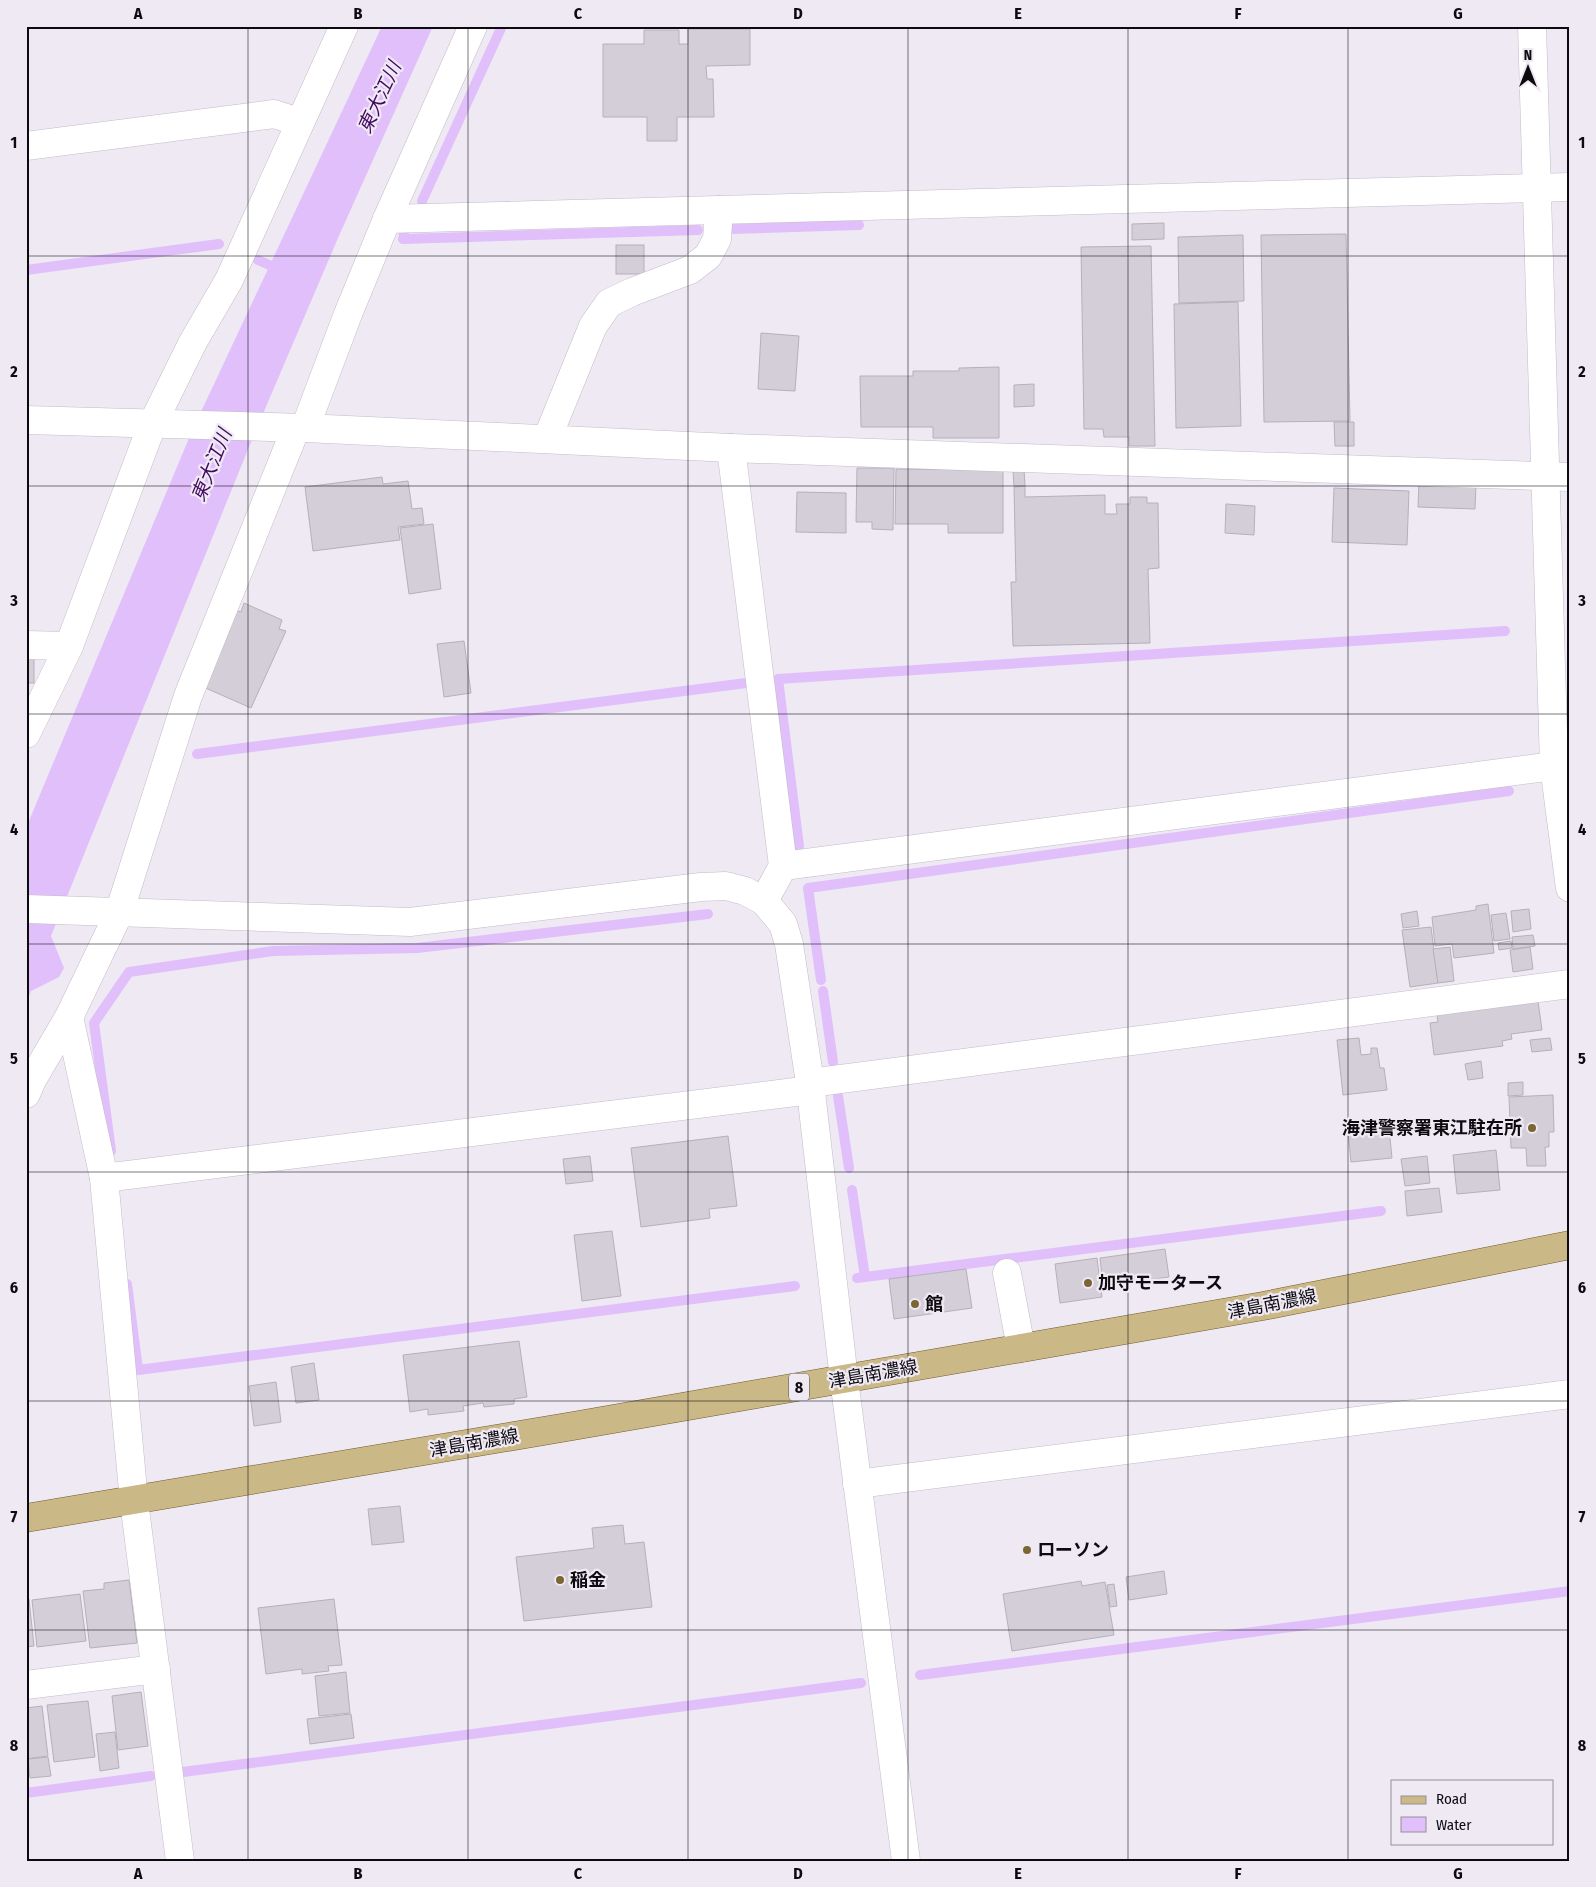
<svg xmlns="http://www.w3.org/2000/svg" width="1596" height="1887" font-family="'Fira Sans Condensed','Noto Sans JP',sans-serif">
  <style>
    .water { fill: #e0bffa }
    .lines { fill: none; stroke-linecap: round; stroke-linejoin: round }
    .stream { stroke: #e0bffa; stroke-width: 10 }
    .building { fill: #d3ced8; stroke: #b5b0ba }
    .minor-casing { stroke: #c2bcc7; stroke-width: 29 }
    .major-casing { stroke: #725c29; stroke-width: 29 }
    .minor { stroke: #fff; stroke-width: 28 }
    .major { stroke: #cbb887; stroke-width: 28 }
    .grid { fill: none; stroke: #0d0b0f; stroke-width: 1; stroke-opacity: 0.55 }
    .poi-dot { fill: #7a6534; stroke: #efe9f4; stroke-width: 2 }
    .labels { text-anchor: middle; stroke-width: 4.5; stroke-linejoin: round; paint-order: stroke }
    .shield { fill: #efe9f4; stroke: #514e54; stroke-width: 1 }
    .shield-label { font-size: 16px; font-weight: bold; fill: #0d0b0f }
    .poi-label { font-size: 18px; font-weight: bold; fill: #0d0b0f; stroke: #efe9f4; text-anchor: start }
    .street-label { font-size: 18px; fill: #0d0b0f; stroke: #efe9f4 }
    .water-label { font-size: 19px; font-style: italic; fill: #420860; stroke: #efe9f4 }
    .neatline { fill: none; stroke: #0d0b0f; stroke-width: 2 }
    .grid-label { font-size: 16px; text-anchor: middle; font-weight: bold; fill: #0d0b0f }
  </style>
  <rect width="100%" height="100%" fill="#efe9f4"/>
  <polygon class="water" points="382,26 433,26 338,238 253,437 51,936 64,968 59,977 31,991 26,1004 26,828 192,431"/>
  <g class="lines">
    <g class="stream">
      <polyline points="422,201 502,26"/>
      <polyline points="405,229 403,239 698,230"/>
      <polyline points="734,229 859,225"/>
      <polyline points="258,260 283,271"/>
      <polyline points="26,270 219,244"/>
      <polyline points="197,754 746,683"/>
      <polyline points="799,846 778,679 1505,631"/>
      <polyline points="821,980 808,888 1509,791"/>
      <polyline points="823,991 833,1062"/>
      <polyline points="838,1096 849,1168"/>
      <polyline points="111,1151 94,1023 129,972 273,951 417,948 708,914"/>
      <polyline points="852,1190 865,1277"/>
      <polyline points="857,1278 1381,1211"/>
      <polyline points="127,1284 138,1370 795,1286"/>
      <polyline points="920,1675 1570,1591"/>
      <polyline points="183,1772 861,1683"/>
      <polyline points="26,1793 151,1776"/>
    </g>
  </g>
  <g class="building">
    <polygon points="688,29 750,29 750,65 706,66 707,79 713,79 714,117 677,117 677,141 647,141 647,117 603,117 603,44 644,44 644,30 679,30 679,44 688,44"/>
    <polygon points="1164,223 1164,239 1132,240 1132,224"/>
    <polygon points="1346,234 1350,421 1264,422 1261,235"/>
    <polygon points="1243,235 1244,301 1179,303 1178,237"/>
    <rect x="616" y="245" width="28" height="29"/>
    <polygon points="1151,246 1155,446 1129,446 1129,437 1104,437 1103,429 1084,429 1081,247"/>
    <polygon points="1238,302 1241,426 1176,428 1174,304"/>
    <polygon points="761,333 799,336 795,391 758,389"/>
    <polygon points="999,367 999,438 933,438 933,427 861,427 860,376 913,376 913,371 959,371 959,368"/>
    <polygon points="1034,384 1034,406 1014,407 1014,385"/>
    <polygon points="1334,422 1354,422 1354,446 1335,446"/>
    <polygon points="857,468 894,468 893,530 872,529 872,522 856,522"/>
    <polygon points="896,469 1003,470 1003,533 948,533 948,524 895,524"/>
    <polygon points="1024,469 1025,486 1014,486 1013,470"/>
    <polygon points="382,477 383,484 408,481 412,509 422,508 424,524 398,527 400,540 313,551 305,487"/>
    <polygon points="1419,482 1476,484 1475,509 1418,507"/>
    <polygon points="1025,486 1025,497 1105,495 1105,514 1117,514 1116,504 1130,504 1130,497 1147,497 1147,503 1158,503 1159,568 1148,569 1150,643 1013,646 1011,582 1016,582 1014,487"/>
    <polygon points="1334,488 1409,491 1407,545 1332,542"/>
    <polygon points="797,492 846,493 846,533 796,532"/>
    <polygon points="1226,504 1255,506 1254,535 1225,533"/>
    <polygon points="433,524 441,589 409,594 400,528"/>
    <polygon points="244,603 282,620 279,629 286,631 251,708 201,686 235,610 241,612"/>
    <polygon points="464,641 471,693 444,697 437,644"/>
    <rect x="26" y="655" width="8" height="28"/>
    <polygon points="1488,904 1494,953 1454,958 1452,944 1435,946 1432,917 1476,910 1476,906"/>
    <polygon points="1529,909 1531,929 1513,932 1511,911"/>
    <polygon points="1417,911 1419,926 1403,928 1401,914"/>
    <polygon points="1506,913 1510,939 1494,941 1491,915"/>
    <polygon points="1431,927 1438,983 1410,987 1402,930"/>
    <polygon points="1533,935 1535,946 1513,949 1512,937"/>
    <polygon points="1511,941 1512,948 1499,950 1498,943"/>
    <polygon points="1450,947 1454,981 1438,983 1433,949"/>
    <polygon points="1530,947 1533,969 1513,972 1510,950"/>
    <polygon points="1538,1001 1542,1030 1511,1034 1512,1039 1502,1041 1503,1046 1434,1055 1430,1023 1438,1022 1437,1015"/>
    <polygon points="1359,1038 1361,1055 1371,1054 1371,1048 1377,1048 1380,1068 1384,1068 1387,1090 1343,1095 1337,1040"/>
    <polygon points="1550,1038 1552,1050 1532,1052 1530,1040"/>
    <polygon points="1481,1061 1483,1078 1468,1080 1465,1064"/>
    <polygon points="1523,1082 1523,1095 1508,1096 1508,1083"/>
    <polygon points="1553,1095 1554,1132 1549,1132 1549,1147 1545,1147 1546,1166 1527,1166 1526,1148 1511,1148 1509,1097"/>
    <polygon points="1388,1118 1392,1158 1351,1162 1347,1122"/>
    <polygon points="728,1136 737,1206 709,1209 710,1218 641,1227 631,1148"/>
    <polygon points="1496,1150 1500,1190 1457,1194 1453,1155"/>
    <polygon points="590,1156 593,1181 566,1184 563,1159"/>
    <polygon points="1427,1156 1430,1183 1405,1186 1401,1159"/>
    <polygon points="1439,1188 1442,1212 1407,1216 1405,1191"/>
    <polygon points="612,1231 621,1296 582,1301 574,1235"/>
    <polygon points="1165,1249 1169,1277 1103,1286 1100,1258"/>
    <polygon points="1097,1258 1102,1297 1060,1303 1055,1264"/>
    <polygon points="966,1269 972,1308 894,1319 889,1279"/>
    <polygon points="519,1341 527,1397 514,1399 514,1404 484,1407 483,1403 463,1406 464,1411 428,1415 428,1409 410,1412 403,1355"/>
    <polygon points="314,1363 319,1400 296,1403 291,1367"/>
    <polygon points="276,1382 281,1422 254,1426 249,1386"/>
    <polygon points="400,1506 404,1542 372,1545 368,1509"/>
    <polygon points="623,1525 625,1544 644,1542 652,1607 524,1621 516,1557 594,1548 592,1528"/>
    <polygon points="1164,1571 1167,1594 1129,1600 1126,1577"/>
    <polygon points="129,1580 137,1643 90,1648 83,1591 104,1589 104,1583"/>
    <polygon points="1081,1581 1082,1586 1105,1582 1114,1635 1012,1651 1003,1594"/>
    <polygon points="1114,1584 1117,1606 1110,1607 1107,1585"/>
    <polygon points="80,1594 86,1641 37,1647 32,1600"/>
    <polygon points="29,1599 34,1646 26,1647 26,1600"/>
    <polygon points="334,1599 342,1665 328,1666 329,1671 302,1674 302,1669 266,1674 258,1608"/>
    <polygon points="346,1672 350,1713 319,1716 315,1676"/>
    <polygon points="141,1692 148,1746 118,1750 112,1696"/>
    <polygon points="88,1701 95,1757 54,1762 47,1705"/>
    <polygon points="42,1706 48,1756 26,1759 26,1708"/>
    <polygon points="351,1714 354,1738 310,1744 307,1719"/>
    <polygon points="115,1732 119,1768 100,1771 96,1734"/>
    <polygon points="48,1757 51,1776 30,1778 28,1759"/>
  </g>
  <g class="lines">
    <g class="minor-casing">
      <g id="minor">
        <polyline points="1532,26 1554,766 1570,888"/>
        <polyline points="26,146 274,114 299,122"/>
        <polyline points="387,219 1570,187"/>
        <polyline points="26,420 305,428 731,448 1570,477"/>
        <polyline points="305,428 348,314 387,219 473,26"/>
        <polyline points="547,439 593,326 609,303 632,292 690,270 708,256 717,239 719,210"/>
        <polyline points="731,448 783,866 764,901"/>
        <polyline points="26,645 69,646"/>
        <polyline points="26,734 69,646 152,425 193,342 229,280 344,26"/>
        <polyline points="783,866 1554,766"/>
        <polyline points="26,909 410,922 701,887 726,886 745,891 764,901 783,924 789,944 810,1083 844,1379 906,1861"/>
        <polyline points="69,1017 104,1178 811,1090"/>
        <polyline points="810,1083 1570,984"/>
        <polyline points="26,1094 32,1080 69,1017 119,913 188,696 296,428"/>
        <polyline points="104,1178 134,1501 180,1861"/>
        <polyline points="1007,1273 1021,1348"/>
        <polyline points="857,1484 1570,1394"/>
        <polyline points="26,1685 156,1669"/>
      </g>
    </g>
    <g class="major-casing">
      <polyline id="major" points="26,1518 573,1426 1263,1306 1570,1245"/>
    </g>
    <use href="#minor" class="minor"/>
    <use href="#major" class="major"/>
  </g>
  <path class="grid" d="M248,26v1835M468,26v1835M688,26v1835M908,26v1835M1128,26v1835M1348,26v1835M26,256h1544M26,486h1544M26,714h1544M26,944h1544M26,1172h1544M26,1401h1544M26,1630h1544"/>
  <g class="poi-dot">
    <circle cx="1532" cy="1128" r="5"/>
    <circle cx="1088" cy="1283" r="5"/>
    <circle cx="915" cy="1304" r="5"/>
    <circle cx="1027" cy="1550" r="5"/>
    <circle cx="560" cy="1580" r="5"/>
  </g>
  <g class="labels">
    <rect class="shield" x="789" y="1373.5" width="20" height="27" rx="4"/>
    <g class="shield-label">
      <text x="799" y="1393">8</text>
    </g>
    <g class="poi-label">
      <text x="1522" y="1134" text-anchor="end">海津警察署東江駐在所</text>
      <text x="1098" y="1289">加守モータース</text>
      <text x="925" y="1310">館</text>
      <text x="1037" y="1556">ローソン</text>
      <text x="570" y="1586">稲金</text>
    </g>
    <g class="street-label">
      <text transform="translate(1272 1304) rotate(-11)" y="6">津島南濃線</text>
      <text transform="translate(873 1374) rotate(-10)" y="6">津島南濃線</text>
      <text transform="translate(474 1443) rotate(-10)" y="6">津島南濃線</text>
    </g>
    <g class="water-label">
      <text transform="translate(379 97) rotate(-65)" y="7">東大江川</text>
      <text transform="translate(211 465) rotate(-68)" y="7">東大江川</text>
    </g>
  </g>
  <rect width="1596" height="1887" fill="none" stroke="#efe9f4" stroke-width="55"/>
  <rect x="1391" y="1780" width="162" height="65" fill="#efe9f4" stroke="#959098"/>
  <rect x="1401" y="1796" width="25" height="8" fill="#cbb887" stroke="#959098"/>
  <text x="1436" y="1804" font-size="15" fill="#0d0b0f">Road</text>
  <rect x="1401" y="1817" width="25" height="15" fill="#e0bffa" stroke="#959098"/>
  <text x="1436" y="1830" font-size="15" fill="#0d0b0f">Water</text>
  <g transform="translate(1528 68)" stroke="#efe9f4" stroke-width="4" paint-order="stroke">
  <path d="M0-4L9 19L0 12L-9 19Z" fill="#0d0b0f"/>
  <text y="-8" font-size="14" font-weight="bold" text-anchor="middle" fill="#0d0b0f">N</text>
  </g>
  <rect x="28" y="28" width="1540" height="1832" class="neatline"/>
  <g class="grid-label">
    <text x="138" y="19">A</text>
    <text x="358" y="19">B</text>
    <text x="578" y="19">C</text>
    <text x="798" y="19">D</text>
    <text x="1018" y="19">E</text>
    <text x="1238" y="19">F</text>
    <text x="1458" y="19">G</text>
    <text x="14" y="148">1</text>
    <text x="1582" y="148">1</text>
    <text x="14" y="377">2</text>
    <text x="1582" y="377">2</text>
    <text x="14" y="606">3</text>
    <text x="1582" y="606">3</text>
    <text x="14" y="835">4</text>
    <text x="1582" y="835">4</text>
    <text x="14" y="1064">5</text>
    <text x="1582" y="1064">5</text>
    <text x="14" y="1293">6</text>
    <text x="1582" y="1293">6</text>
    <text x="14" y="1522">7</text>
    <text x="1582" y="1522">7</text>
    <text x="14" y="1751">8</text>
    <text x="1582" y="1751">8</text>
    <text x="138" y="1879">A</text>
    <text x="358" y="1879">B</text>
    <text x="578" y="1879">C</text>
    <text x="798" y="1879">D</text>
    <text x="1018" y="1879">E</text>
    <text x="1238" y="1879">F</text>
    <text x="1458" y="1879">G</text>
  </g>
</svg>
